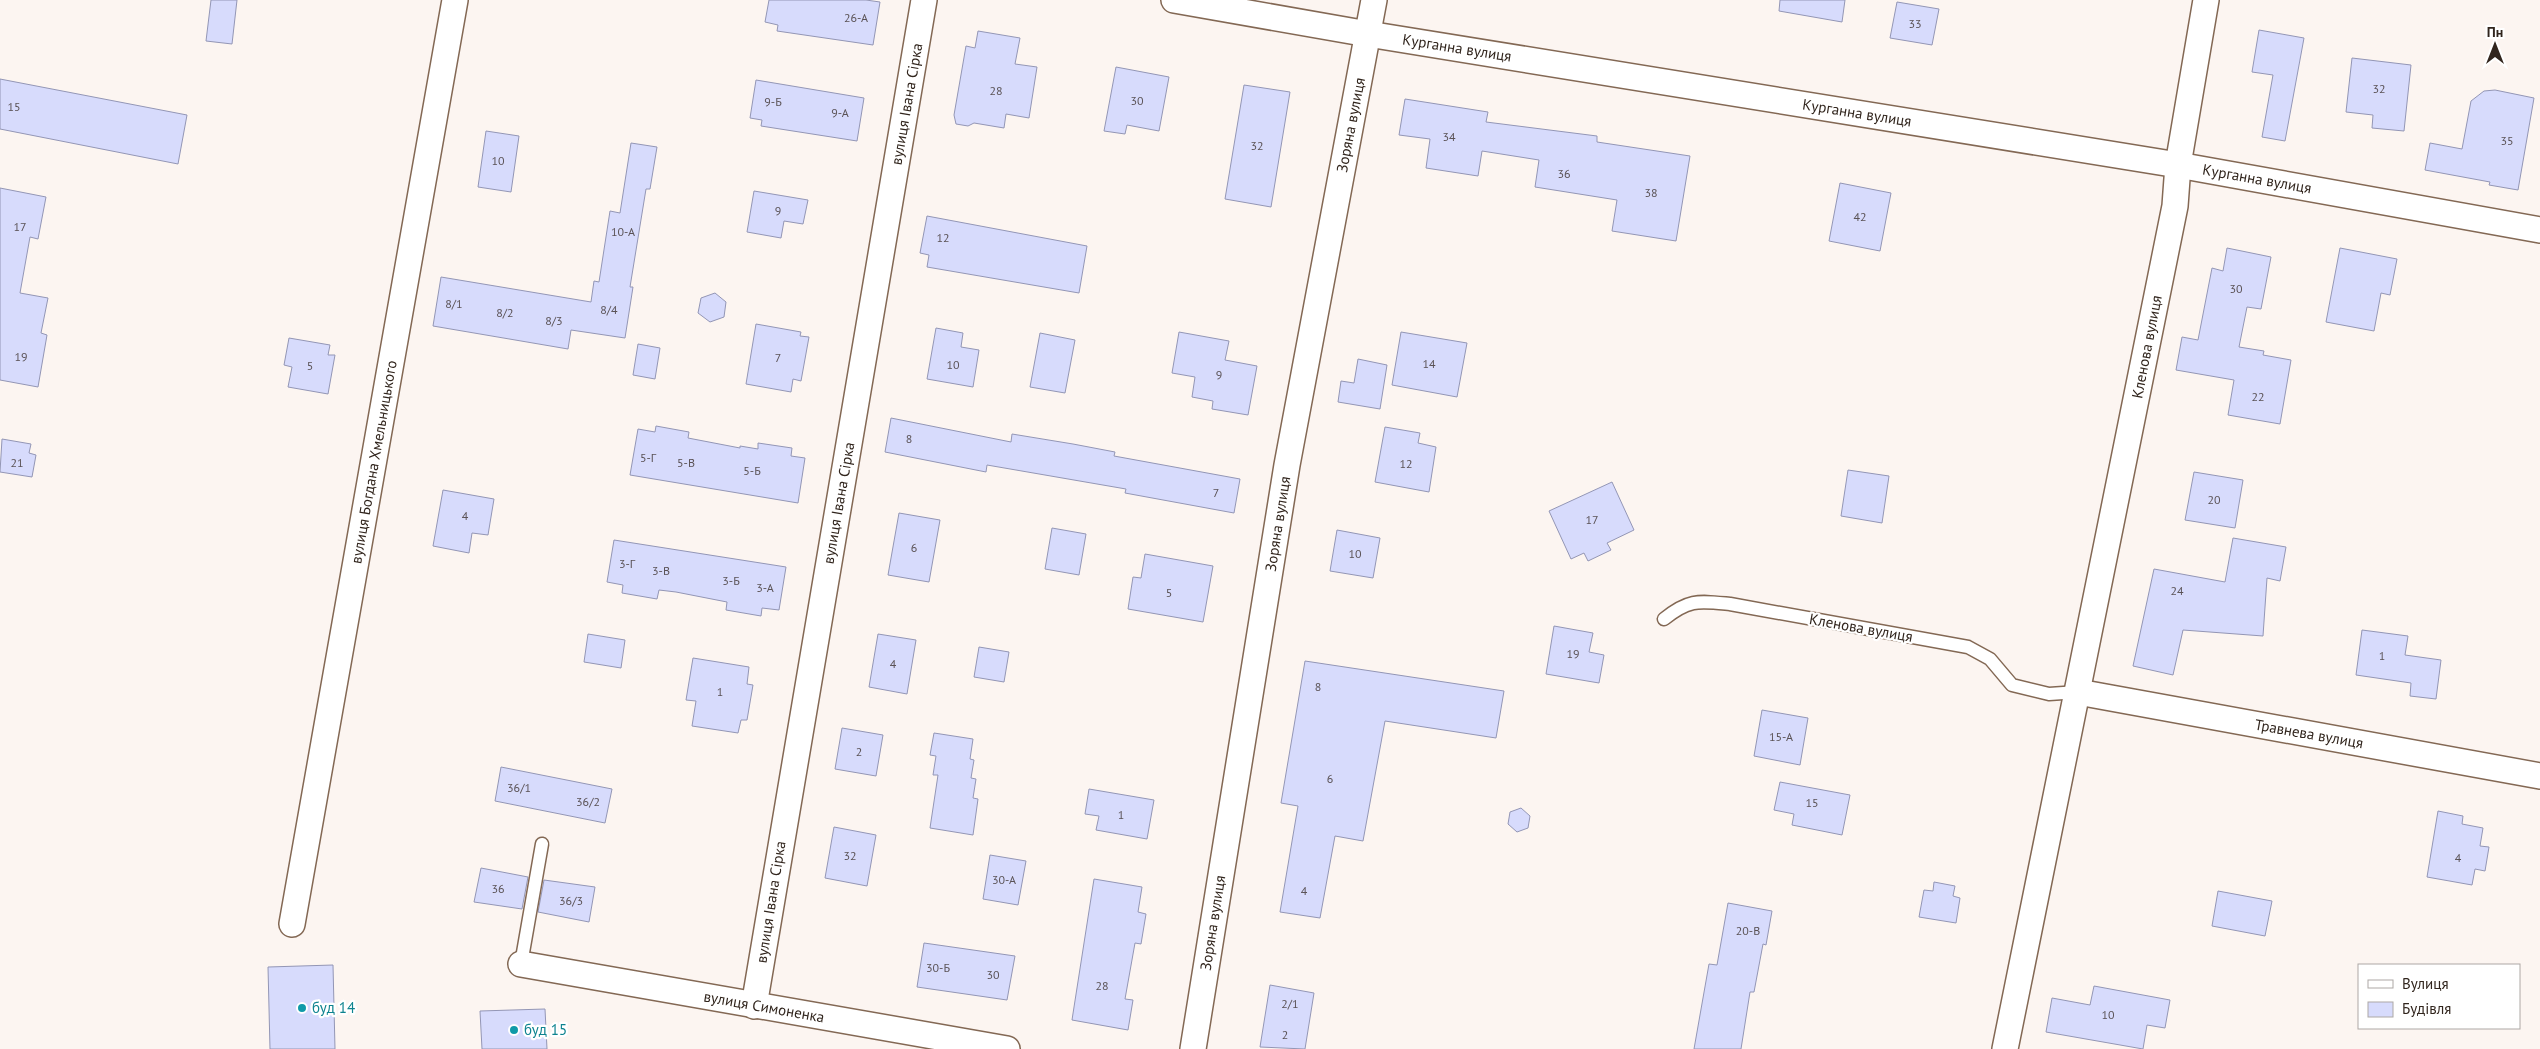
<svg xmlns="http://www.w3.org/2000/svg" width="2540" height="1049" font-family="'PT Sans',sans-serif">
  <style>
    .building { fill: #d7dbfc; stroke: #9396b5 }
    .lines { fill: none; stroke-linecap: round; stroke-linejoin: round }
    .service-casing { stroke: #836854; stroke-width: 15 }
    .minor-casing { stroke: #836854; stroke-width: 28 }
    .service { stroke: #fff; stroke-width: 12 }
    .minor { stroke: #fff; stroke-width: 25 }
    .culture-dot { fill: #0f9aa8; stroke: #fff; stroke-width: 2 }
    .labels { text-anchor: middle; stroke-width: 4.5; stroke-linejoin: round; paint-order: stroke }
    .number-label { font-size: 12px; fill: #5a5255 }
    .street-label { font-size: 15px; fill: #31251d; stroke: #fff }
    .culture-label { font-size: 15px; fill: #0d838f; stroke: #fff; text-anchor: start }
  </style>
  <rect width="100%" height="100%" fill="#fcf5f1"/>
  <g class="building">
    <polygon points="211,0 237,0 232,44 206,41"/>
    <polygon points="769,0 866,0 880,2 873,45 777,31 778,25 765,22"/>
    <polygon points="1780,0 1845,0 1842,22 1779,11"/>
    <polygon points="1897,2 1939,9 1932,45 1890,38"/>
    <polygon points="2259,30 2304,38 2285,141 2262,137 2273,75 2252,72"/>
    <polygon points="978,31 1020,38 1015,64 1037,67 1029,118 1006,114 1004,128 974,123 968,126 956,124 954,115 966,46 975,48"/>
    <polygon points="2352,58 2411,65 2404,131 2372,128 2373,115 2346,112"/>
    <polygon points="1116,67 1169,77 1159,131 1127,125 1125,134 1104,131"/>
    <polygon points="0,79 187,115 178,164 0,129"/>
    <polygon points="756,80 864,98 857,141 761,126 762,120 750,118"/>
    <polygon points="1244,85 1290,92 1271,207 1225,199"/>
    <polygon points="2495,90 2534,98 2518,190 2489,185 2490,182 2425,170 2430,143 2462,149 2471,101 2484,91"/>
    <polygon points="1405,99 1488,112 1486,122 1597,136 1597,142 1690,156 1676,241 1612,231 1617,200 1535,187 1539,160 1482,151 1478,176 1426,168 1430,139 1399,135"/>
    <polygon points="486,131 519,136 511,192 478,187"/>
    <polygon points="631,143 657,147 650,189 646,189 630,287 633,287 625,338 571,330 568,349 433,326 441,277 591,302 594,281 599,282 610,211 620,213"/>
    <polygon points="1840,183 1891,193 1880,251 1829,241"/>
    <polygon points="0,188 46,197 38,239 30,237 20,293 48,298 41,333 47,335 38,387 0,380"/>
    <polygon points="754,191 808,200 803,224 784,221 781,238 747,232"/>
    <polygon points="927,216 1087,246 1079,293 927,267 929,255 920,253"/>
    <polygon points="2227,248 2271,257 2261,309 2247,307 2239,347 2264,351 2263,355 2291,360 2280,424 2228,415 2234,380 2176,370 2182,337 2198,340 2212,268 2223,271"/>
    <polygon points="2340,248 2397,259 2390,295 2381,293 2374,331 2326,322"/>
    <polygon points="715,293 726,302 724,317 710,322 698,313 701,298"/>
    <polygon points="756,324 801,332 800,336 809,337 801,381 793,379 791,392 746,384"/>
    <polygon points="936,328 963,333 961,347 979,350 973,387 927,379"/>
    <polygon points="1179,332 1229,341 1225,360 1257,366 1248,415 1212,409 1213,401 1192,397 1195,377 1172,373"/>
    <polygon points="1401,332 1467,343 1457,397 1392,385"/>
    <polygon points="1040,333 1075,340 1065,393 1030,387"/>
    <polygon points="289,338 330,345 328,355 335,355 328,394 288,387 292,367 284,365"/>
    <polygon points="638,344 660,348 655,379 633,375"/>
    <polygon points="1358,359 1387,365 1380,409 1338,402 1341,381 1354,383"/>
    <polygon points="891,418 1011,442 1012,434 1073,444 1115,452 1114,456 1240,479 1234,513 1125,493 1126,489 987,465 986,472 885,452"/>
    <polygon points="656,426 689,432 688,438 740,448 740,446 758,449 758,443 792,448 791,456 805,458 798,503 630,475 638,429 655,432"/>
    <polygon points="1385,427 1420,433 1418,443 1436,447 1429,492 1375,482"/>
    <polygon points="2,439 31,444 29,453 36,455 32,477 0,472"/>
    <polygon points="1848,470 1889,476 1882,523 1841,516"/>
    <polygon points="2194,472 2243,480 2235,528 2185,520"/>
    <polygon points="1612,482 1634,530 1607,543 1611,550 1588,561 1584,553 1571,559 1549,511"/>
    <polygon points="443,490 494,499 488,535 472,533 469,553 433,546"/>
    <polygon points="899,513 940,520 929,582 888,575"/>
    <polygon points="1052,528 1086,534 1079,575 1045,569"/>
    <polygon points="1337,530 1380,538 1373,578 1330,571"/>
    <polygon points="2233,538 2286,547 2280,581 2267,578 2263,636 2183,630 2173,675 2133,666 2154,569 2225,582"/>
    <polygon points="614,540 786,567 779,610 762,608 761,616 726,610 727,602 676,592 659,590 657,599 622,593 623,585 607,582"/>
    <polygon points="1145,554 1213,566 1203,622 1128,609 1133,577 1141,578"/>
    <polygon points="1554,626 1593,633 1589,652 1604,655 1599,683 1546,674"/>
    <polygon points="2362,630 2408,636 2405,655 2441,660 2436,699 2410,696 2411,683 2356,675"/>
    <polygon points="588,634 625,640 621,668 584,662"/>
    <polygon points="878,634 916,640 907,694 869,687"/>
    <polygon points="979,647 1009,652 1004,682 974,677"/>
    <polygon points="693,658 749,667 747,684 753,685 747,720 741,720 738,733 692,726 696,701 686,700"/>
    <polygon points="1305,661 1504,691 1496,738 1385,721 1363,841 1335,836 1320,918 1280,912 1298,806 1281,803"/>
    <polygon points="1762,710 1808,718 1800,765 1754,756"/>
    <polygon points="842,728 883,735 876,776 835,769"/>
    <polygon points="934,733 973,739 970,759 974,760 971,778 976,779 973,798 978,799 973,835 930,828 938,775 933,775 936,756 930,755"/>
    <polygon points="501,767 612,789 605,823 495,801"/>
    <polygon points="1780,782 1850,795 1842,835 1792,825 1794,814 1774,810"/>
    <polygon points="1089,789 1154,800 1147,839 1096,830 1099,816 1085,814"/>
    <polygon points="1521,808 1530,816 1528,828 1517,832 1508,824 1510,812"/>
    <polygon points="2438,811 2463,816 2462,824 2483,828 2480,846 2489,847 2485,871 2475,869 2472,885 2427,877"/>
    <polygon points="834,827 876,835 867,886 825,878"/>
    <polygon points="990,855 1026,861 1018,905 983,899"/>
    <polygon points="481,868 528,877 522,909 474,902"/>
    <polygon points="1094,879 1142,887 1138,912 1146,914 1141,944 1135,943 1125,999 1133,1000 1128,1030 1072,1020"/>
    <polygon points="544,880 595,887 589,922 538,912"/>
    <polygon points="1934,882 1955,886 1953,896 1960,898 1956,923 1919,917 1924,890 1933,891"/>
    <polygon points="2218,891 2272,901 2265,936 2212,926"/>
    <polygon points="1728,903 1772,911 1766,945 1763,944 1754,992 1750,992 1741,1049 1694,1049 1709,964 1717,965"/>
    <polygon points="924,943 1015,956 1007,1000 917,987"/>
    <polygon points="333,965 335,1049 270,1049 268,967"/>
    <polygon points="1270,985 1314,993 1305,1049 1260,1047"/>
    <polygon points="2094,986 2170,1000 2165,1028 2147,1025 2143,1049 2046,1032 2052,998 2090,1005"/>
    <polygon points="545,1009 547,1049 482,1049 480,1011"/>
  </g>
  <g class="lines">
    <g class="service-casing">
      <g id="service">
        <path d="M1664,619c25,-20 34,-18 66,-15l238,43 22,12 22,26 37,9 29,-2"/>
        <polyline points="521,964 542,844"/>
      </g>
    </g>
    <g class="minor-casing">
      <g id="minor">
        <polyline points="1174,0 1368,34 2178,165 2540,230"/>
        <polyline points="2078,692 2540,776"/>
        <polyline points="292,924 455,0"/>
        <polyline points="521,964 1007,1049"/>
        <polyline points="754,1006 924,0"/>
        <polyline points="1193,1049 1287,465 1374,0"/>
        <polyline points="2005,1049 2175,206 2178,165 2206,0"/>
      </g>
    </g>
    <use href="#service" class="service"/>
    <use href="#minor" class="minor"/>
  </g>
  <g class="culture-dot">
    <circle cx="302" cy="1008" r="5"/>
    <circle cx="514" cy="1030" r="5"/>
  </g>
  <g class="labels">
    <g class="number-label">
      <text x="856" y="22">26-А</text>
      <text x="1915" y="28">33</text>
      <text x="2379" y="93">32</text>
      <text x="996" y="95">28</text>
      <text x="1137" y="105">30</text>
      <text x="773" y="106">9-Б</text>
      <text x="14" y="111">15</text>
      <text x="840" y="117">9-А</text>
      <text x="1449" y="141">34</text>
      <text x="2507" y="145">35</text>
      <text x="1257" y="150">32</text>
      <text x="498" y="165">10</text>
      <text x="1564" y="178">36</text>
      <text x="1651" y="197">38</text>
      <text x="778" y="215">9</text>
      <text x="1860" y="221">42</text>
      <text x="20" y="231">17</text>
      <text x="623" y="236">10-А</text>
      <text x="943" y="242">12</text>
      <text x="2236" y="293">30</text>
      <text x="454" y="308">8/1</text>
      <text x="609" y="314">8/4</text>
      <text x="505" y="317">8/2</text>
      <text x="554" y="325">8/3</text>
      <text x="21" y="361">19</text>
      <text x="778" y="362">7</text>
      <text x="1429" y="368">14</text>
      <text x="953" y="369">10</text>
      <text x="310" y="370">5</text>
      <text x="1219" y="379">9</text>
      <text x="2258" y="401">22</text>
      <text x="909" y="443">8</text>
      <text x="648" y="462">5-Г</text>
      <text x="17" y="467">21</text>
      <text x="686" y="467">5-В</text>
      <text x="1406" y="468">12</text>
      <text x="752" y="475">5-Б</text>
      <text x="1216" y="497">7</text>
      <text x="2214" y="504">20</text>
      <text x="465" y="520">4</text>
      <text x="1592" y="524">17</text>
      <text x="914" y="552">6</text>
      <text x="1355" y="558">10</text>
      <text x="627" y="568">3-Г</text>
      <text x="661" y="575">3-В</text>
      <text x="731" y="585">3-Б</text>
      <text x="765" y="592">3-А</text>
      <text x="2177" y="595">24</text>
      <text x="1169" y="597">5</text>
      <text x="1573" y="658">19</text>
      <text x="2382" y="660">1</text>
      <text x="893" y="668">4</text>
      <text x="1318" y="691">8</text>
      <text x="720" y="696">1</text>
      <text x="1781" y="741">15-А</text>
      <text x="859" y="756">2</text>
      <text x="1330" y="783">6</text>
      <text x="519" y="792">36/1</text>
      <text x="588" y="806">36/2</text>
      <text x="1812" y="807">15</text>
      <text x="1121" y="819">1</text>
      <text x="850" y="860">32</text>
      <text x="2458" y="862">4</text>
      <text x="1004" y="884">30-А</text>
      <text x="498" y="893">36</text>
      <text x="1304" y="895">4</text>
      <text x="571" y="905">36/3</text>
      <text x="1748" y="935">20-В</text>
      <text x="938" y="972">30-Б</text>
      <text x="993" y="979">30</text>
      <text x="1102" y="990">28</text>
      <text x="1290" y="1008">2/1</text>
      <text x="2108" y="1019">10</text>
      <text x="1285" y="1039">2</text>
    </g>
    <g class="street-label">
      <text transform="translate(1457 48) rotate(9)" y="5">Курганна вулиця</text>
      <text transform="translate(907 104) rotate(-80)" y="5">вулиця Івана Сірка</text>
      <text transform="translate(1857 113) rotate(9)" y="5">Курганна вулиця</text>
      <text transform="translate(1351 125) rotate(-79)" y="5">Зоряна вулиця</text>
      <text transform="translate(2257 179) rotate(10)" y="5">Курганна вулиця</text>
      <text transform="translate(2147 347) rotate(-79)" y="5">Кленова вулиця</text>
      <text transform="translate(374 462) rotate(-80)" y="5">вулиця Богдана Хмельницького</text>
      <text transform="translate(839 503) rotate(-80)" y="5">вулиця Івана Сірка</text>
      <text transform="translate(1278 524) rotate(-81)" y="5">Зоряна вулиця</text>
      <text transform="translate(1861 628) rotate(10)" y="5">Кленова вулиця</text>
      <text transform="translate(2309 734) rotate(10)" y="5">Травнева вулиця</text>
      <text transform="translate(771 902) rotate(-81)" y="5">вулиця Івана Сірка</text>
      <text transform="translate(1213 923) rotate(-81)" y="5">Зоряна вулиця</text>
      <text transform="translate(764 1007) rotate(10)" y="5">вулиця Симоненка</text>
    </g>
    <g class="culture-label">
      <text x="312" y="1013">буд 14</text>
      <text x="524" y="1035">буд 15</text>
    </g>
  </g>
  <rect x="2358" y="964" width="162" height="65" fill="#ffffff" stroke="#ada8a5"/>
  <rect x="2368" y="980" width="25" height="8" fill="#ffffff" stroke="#ada8a5"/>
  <text x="2402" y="989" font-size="15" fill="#31251d">Вулиця</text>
  <rect x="2368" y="1002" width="25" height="15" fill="#d7dbfc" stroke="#ada8a5"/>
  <text x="2402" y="1014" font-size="15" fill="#31251d">Будівля</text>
  <g transform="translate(2495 45)" stroke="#ffffff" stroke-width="4" paint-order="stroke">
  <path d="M0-4L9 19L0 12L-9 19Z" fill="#31251d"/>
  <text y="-8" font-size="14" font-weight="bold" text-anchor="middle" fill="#31251d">Пн</text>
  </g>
</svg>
